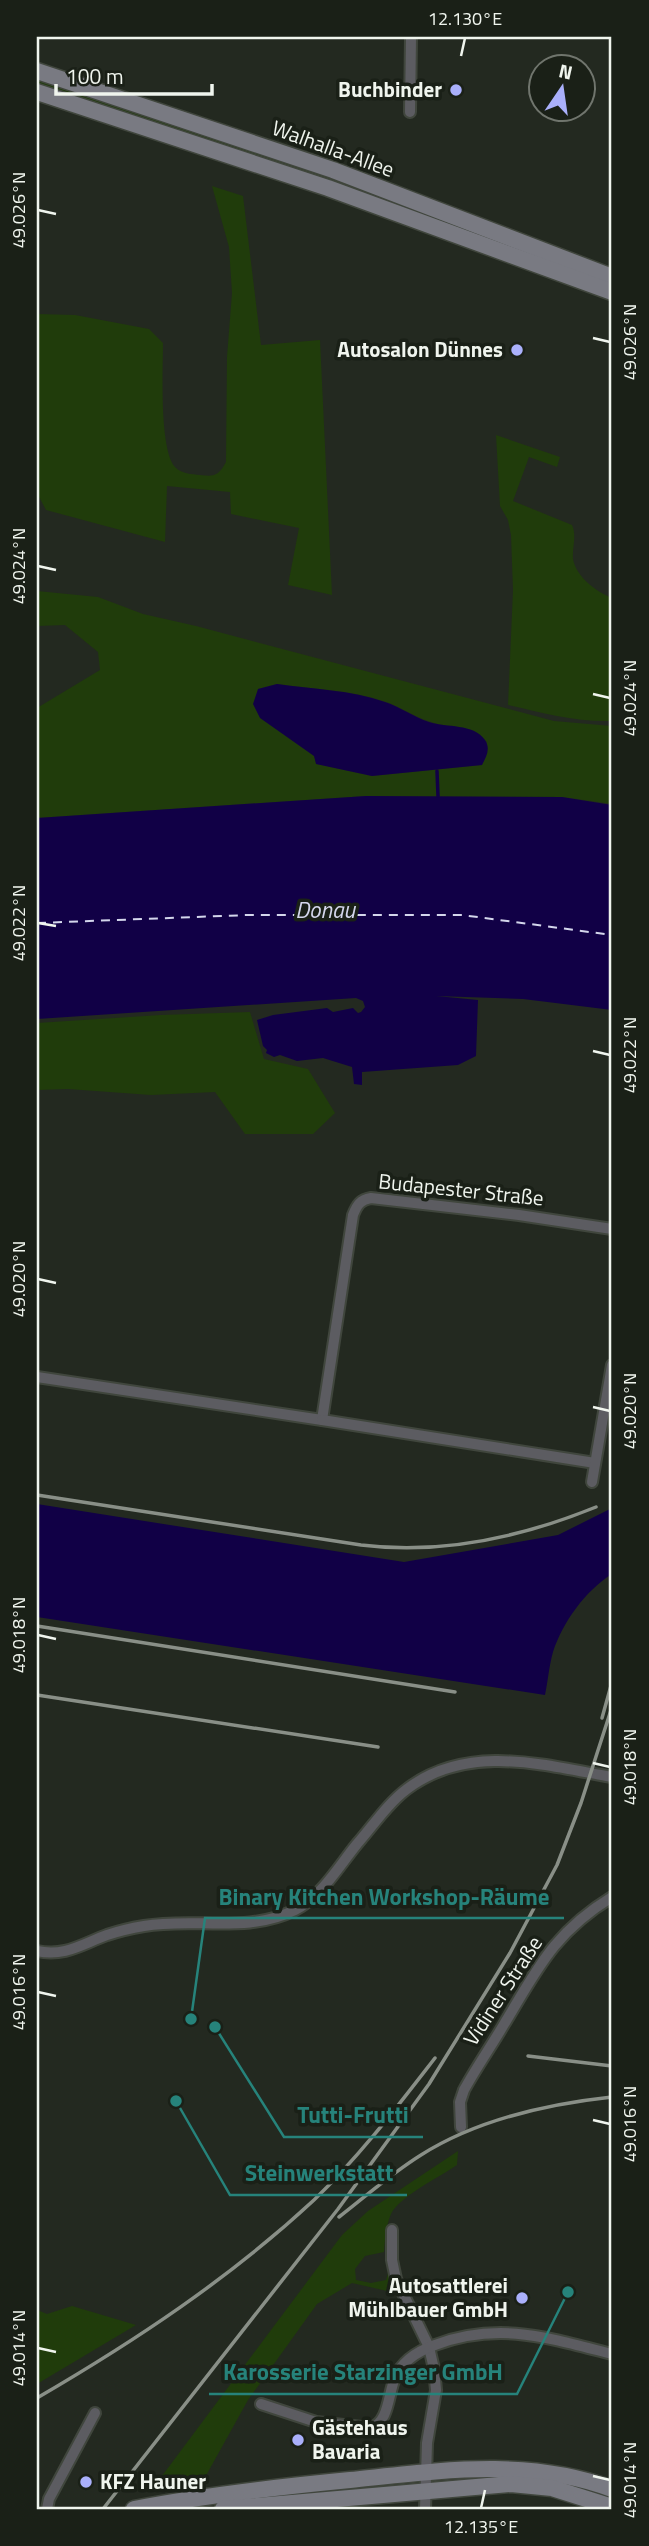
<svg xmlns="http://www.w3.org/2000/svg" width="649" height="2546" font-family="'Titillium Web',sans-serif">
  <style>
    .green { fill: #203c0b; fill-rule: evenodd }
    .water { fill: #110046 }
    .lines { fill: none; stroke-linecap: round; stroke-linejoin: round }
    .stream { stroke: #110046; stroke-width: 3.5 }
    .ferry { stroke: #d4d6ec; stroke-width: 2; stroke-dasharray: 9 7; stroke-linecap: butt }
    .street-casing { stroke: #40463d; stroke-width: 14 }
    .secondary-casing { stroke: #40463d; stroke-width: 19 }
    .street { stroke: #5c5c61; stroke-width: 10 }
    .secondary { stroke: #797a82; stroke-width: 16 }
    .rail { stroke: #898f87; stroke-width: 3.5 }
    .ticks { fill: none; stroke: #f0f5ee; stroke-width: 2.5 }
    .poi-dot { fill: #aab0fb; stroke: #1a2017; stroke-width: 2.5 }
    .labels { text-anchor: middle; stroke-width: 7; stroke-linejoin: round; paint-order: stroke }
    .poi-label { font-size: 21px; font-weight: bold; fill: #f0f5ee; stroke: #1a2017; text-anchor: end }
    .street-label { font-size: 21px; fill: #f0f5ee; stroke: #1a2017 }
    .water-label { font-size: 23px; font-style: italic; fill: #d4d6ec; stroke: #1a2017 }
    .leader { fill: none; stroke: #26837b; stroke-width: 2.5 }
    .callout-dot { fill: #26837b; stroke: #1a2017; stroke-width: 2.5 }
    .callout-label { font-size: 23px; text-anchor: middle; font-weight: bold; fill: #26837b; stroke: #1a2017; stroke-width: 7; stroke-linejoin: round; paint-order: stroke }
    .neatline { fill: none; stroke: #f0f5ee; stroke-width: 2.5 }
    .ticks-label { font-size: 18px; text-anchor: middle; fill: #f0f5ee }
  </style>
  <rect width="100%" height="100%" fill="#232920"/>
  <g class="green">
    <polygon points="37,74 259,148 612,285 285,165 37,83"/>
    <path d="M212,186l31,10 18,149 59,-5 12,255 -44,-10 11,-57 -68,-14 -1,-22 -63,-6 -2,56 -119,-32 -9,-17v-179l38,1 74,14 14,14c0,27 -4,105 12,124 6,7 17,7 25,8 15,2 19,0 26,-13l1,-105 5,-64 -3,-46z"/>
    <path d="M496,435l64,22 -3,10 -28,-10 -16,44 59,24c5,11 0,22 1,34 3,18 24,33 39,39v123c-36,1 -69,-8 -104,-16l5,-115 -2,-55 -3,-15 -8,-14z"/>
    <path d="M37,591l61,6 45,17 53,12 358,95 58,5v78l-50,-7 -196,-1 -329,22v-110l63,-38 -2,-18 -33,-27 -28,1zM277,684c35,5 73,6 106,17 16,5 30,15 45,20 21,8 42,3 59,21l-5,23 -110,11 -55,-12 -3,-8 -56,-67z"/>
    <polygon points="250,1012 264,1059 308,1069 335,1113 313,1134 245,1134 215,1092 151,1095 68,1089 37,1090 37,1023 161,1015"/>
    <path d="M458,2151l-1,14c-17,12 -57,31 -66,49 -5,12 -6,25 -7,38l-19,4 -10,13 1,11 15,3 15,-3 2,-7 8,20 -44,-10 -35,21 -69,96 -45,81 -53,11 192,-257 26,-24z"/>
    <polygon points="72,2306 136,2325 37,2384 37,2310 47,2314"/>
  </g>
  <g class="water">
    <path d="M277,684c35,5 74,6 108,18 15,5 29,15 44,20 18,6 44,1 56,18 6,9 1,17 -3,25l-110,11 -56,-12 -2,-8 -54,-38 -7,-14 5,-15z"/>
    <polygon points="366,796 562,797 612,805 612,1010 523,999 436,996 478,1000 476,1056 458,1065 362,1072 362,1085 354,1084 352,1067 323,1058 297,1061 280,1055 274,1057 266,1053 267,1050 263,1046 257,1020 273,1015 327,1008 333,1012 353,1008 358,1013 361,1012 365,1007 363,1001 356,998 37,1019 37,818"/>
    <path d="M37,1504l367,58 154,-27 54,-27v66c-27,17 -49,48 -59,78 -4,14 -5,29 -8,43l-508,-78z"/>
  </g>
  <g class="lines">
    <polyline class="stream" points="437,771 438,796"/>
    <polyline class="ferry" points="37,923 248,915 462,915 612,935"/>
    <g class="street-casing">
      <g id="street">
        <polyline points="410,112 411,37"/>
        <path d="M37,1377l285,43 31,-205c4,-10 7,-15 18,-17l148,17 93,14"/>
        <polyline points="322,1420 595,1463"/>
        <polyline points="592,1482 612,1365"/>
        <path d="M37,1951c28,6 45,-7 70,-16 12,-4 25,-7 37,-9 51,-9 103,8 151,-16 26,-13 44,-44 62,-66 16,-18 30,-40 50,-55 61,-46 137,-24 205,-12"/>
        <path d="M461,2127l-1,-25 4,-12c12,-22 26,-42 39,-64 34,-56 50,-93 109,-129"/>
        <polyline points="392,2230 392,2260 396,2279 429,2347 434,2369 436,2390 427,2443 425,2509"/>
        <path d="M261,2404l55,18 55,6c18,-6 17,-34 24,-50 7,-17 23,-27 40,-33 64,-24 114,-7 177,9"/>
        <polyline points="47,2509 49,2499 95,2413"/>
      </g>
    </g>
    <g class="secondary-casing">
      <g id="secondary">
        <polyline points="37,71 333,170 612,277"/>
        <polyline points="37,92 328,188 612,292"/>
        <path d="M134,2509c72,-14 143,-22 216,-29 88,-9 178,-23 262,9"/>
        <polyline points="223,2509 511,2484 552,2488 612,2507"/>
      </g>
    </g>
    <use href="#street" class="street"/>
    <use href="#secondary" class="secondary"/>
    <g class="rail">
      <path d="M37,1495l324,50c80,10 161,-8 235,-38"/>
      <polyline points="37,1626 455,1692"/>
      <polyline points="37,1695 378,1747"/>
      <polyline points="602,1718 612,1682"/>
      <polyline points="528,2056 612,2066"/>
      <path d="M339,2217c27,-21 53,-44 82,-62 57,-36 126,-51 191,-58"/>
      <path d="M37,2398c98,-57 193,-120 277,-198 45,-43 83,-93 121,-142"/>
      <polyline points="103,2509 338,2209 429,2084 510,1953 557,1865 581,1803 612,1707"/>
    </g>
  </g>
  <path class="ticks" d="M461,56l4,-18M38,210l18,4M593,338l17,4M38,566l18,4M593,694l17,4M38,923l18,3M593,1051l17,4M38,1279l18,4M593,1407l17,4M38,1635l18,4M593,1763l17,4M38,1992l18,4M593,2120l17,4M38,2348l18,4M593,2476l17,4M481,2508l4,-18"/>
  <g class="poi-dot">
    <circle cx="456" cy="90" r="7"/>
    <circle cx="517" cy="350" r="7"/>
    <circle cx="522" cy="2298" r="7"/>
    <circle cx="298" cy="2440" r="7"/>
    <circle cx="86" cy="2482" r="7"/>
  </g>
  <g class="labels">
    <g class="poi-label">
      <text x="442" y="97">Buchbinder</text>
      <text x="503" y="357">Autosalon Dünnes</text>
      <text x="508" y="2293">Autosattlerei<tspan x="508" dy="24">Mühlbauer GmbH</tspan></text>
      <text x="312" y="2435" text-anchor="start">Gästehaus<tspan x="312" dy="24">Bavaria</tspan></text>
      <text x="100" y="2489" text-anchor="start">KFZ Hauner</text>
    </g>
    <g class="street-label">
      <text transform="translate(333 149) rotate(20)" y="7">Walhalla-Allee</text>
      <text transform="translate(461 1190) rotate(6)" y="7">Budapester Straße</text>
      <text transform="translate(503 1991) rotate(-57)" y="7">Vidiner Straße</text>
    </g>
    <g class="water-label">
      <text x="325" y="918">Donau</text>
    </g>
  </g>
  <path class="leader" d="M191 2019L205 1918H564M215 2027L284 2137H423M176 2101L230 2195H407M568 2292L517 2394H209"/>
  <g class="callout-dot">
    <circle cx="191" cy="2019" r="7"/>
    <circle cx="215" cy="2027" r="7"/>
    <circle cx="176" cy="2101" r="7"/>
    <circle cx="568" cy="2292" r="7"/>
  </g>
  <g class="callout-label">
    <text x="384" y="1905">Binary Kitchen Workshop-Räume</text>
    <text x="353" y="2123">Tutti-Frutti</text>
    <text x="319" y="2181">Steinwerkstatt</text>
    <text x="363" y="2380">Karosserie Starzinger GmbH</text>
  </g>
  <rect width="649" height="2546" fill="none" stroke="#1a2017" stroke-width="77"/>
  <g transform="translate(562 88) rotate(13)"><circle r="33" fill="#1a2017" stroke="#70756d" stroke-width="2"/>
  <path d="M0-5L12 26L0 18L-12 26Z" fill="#aab0fb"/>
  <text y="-10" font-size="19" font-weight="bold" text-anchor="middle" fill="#f0f5ee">N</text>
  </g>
  <path d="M56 84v10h156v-10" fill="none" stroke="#f0f5ee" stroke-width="3.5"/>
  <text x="66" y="84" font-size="21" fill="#f0f5ee" stroke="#1a2017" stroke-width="5" paint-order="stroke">100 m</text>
  <rect x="38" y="38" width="572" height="2470" class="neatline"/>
  <g class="ticks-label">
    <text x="465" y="25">12.130°E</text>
    <text transform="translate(19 210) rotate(-90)" y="6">49.026°N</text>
    <text transform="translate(630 342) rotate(-90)" y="6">49.026°N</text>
    <text transform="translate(19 566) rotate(-90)" y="6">49.024°N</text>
    <text transform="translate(630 698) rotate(-90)" y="6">49.024°N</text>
    <text transform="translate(19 923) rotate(-90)" y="6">49.022°N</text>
    <text transform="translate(630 1055) rotate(-90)" y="6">49.022°N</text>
    <text transform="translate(19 1279) rotate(-90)" y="6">49.020°N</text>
    <text transform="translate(630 1411) rotate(-90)" y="6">49.020°N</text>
    <text transform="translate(19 1635) rotate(-90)" y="6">49.018°N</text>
    <text transform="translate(630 1767) rotate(-90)" y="6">49.018°N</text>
    <text transform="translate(19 1992) rotate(-90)" y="6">49.016°N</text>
    <text transform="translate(630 2124) rotate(-90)" y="6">49.016°N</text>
    <text transform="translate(19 2348) rotate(-90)" y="6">49.014°N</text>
    <text transform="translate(630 2480) rotate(-90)" y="6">49.014°N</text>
    <text x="481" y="2533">12.135°E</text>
  </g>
</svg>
